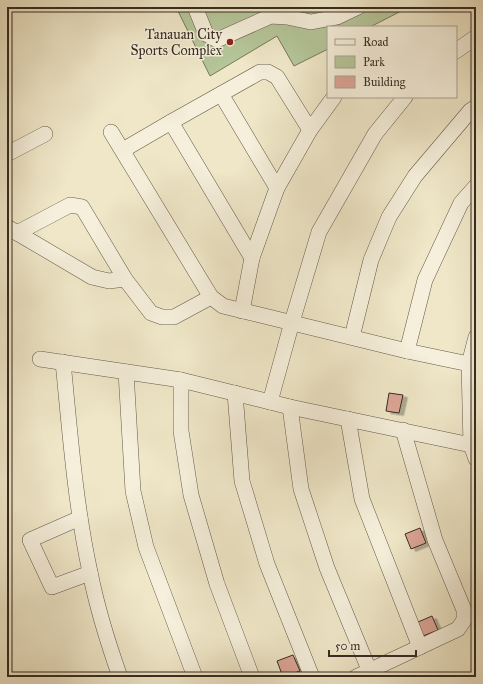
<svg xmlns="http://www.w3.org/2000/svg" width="483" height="684" font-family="'IM FELL Great Primer',serif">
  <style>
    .green { fill: #b5c699; stroke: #76785d }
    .building { fill: #dda597; stroke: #362b21; filter: url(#shadow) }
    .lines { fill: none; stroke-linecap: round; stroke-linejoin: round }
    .minor-casing { stroke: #645a4b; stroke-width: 16 }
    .minor { stroke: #f5efdb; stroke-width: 15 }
    .poi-dot { fill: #8f2418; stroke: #f5efdb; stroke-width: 1.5 }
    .labels { text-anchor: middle; stroke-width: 3; stroke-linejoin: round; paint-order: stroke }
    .poi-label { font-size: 14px; fill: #362b21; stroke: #f5efdb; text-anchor: end }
  </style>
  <defs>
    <filter id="shadow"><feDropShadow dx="4.5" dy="2.5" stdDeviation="0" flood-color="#0004"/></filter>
  </defs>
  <rect width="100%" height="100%" fill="#efe7c8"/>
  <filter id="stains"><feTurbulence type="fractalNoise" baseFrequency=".005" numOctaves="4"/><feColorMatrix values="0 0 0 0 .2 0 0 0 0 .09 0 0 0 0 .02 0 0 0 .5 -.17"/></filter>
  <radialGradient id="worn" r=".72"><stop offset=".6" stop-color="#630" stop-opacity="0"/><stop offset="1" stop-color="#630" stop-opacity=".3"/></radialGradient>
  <polygon class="green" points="176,7 409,7 370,27 328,27 328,49 294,66 277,36 210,76"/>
  <g class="building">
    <polygon points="389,393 403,395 399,413 386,411"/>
    <polygon points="420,528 426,543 411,549 405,534"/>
    <polygon points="432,616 438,630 423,636 418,622"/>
    <polygon points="293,655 300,671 283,677 277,661"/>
  </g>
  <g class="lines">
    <g class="minor-casing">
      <g id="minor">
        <polyline points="195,7 206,34 217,40 271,16 287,17 311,22 337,17 358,7"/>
        <polyline points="456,51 476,37"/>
        <polyline points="221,94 277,188"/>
        <polyline points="171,122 252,258"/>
        <polyline points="111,132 211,297 223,306 407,351 469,364"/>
        <polyline points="123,150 171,122 260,72 268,72 277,77 310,130"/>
        <polyline points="7,154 45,134"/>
        <polyline points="7,227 92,277 109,281 125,279"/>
        <polyline points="17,233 70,205 82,207 125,279 151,313 162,317 174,317 211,297"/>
        <polyline points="242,311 252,258 277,188 310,130 334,97"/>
        <polyline points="352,337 371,260 389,217 415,176 470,111 476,107"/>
        <polyline points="476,337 469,364 471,445 476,459"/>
        <polyline points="407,351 425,280 461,203 476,186"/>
        <polyline points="40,359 181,380 290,407 471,445"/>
        <path d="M63,362c7,70 12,141 27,210 7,36 18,71 30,105"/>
        <polyline points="126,372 133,491 146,547 195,677"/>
        <polyline points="181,380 181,431 191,495 217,584 252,677"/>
        <polyline points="235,393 242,481 267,564 312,677"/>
        <polyline points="270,402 292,322 319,232 375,134 405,97"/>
        <polyline points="290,407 301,489 327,568 372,677"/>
        <polyline points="348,419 362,499 420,647"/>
        <polyline points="80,518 30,540 52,587 90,573"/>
        <polyline points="356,677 458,629 464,620 464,610 435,540 403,430"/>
      </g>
    </g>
    <use href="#minor" class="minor"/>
  </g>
  <circle class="poi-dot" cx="230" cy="42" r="4"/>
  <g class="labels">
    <g class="poi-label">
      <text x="222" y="39">Tanauan City<tspan x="222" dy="16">Sports Complex</tspan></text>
    </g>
  </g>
  <rect width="483" height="684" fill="none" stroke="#efe7c8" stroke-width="24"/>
  <rect x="8" y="8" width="467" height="668" fill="none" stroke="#362b21" stroke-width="2"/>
  <rect x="12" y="12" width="459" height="660" fill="none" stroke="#362b21"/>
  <rect x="327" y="26" width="130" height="72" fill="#f5efdb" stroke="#a9a191"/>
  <rect x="335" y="39" width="20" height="6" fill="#f5efdb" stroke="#a9a191"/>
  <text x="363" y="46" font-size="12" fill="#362b21">Road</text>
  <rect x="335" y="56" width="20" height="12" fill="#b5c699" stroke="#a9a191"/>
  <text x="363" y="66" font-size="12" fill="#362b21">Park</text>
  <rect x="335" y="76" width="20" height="12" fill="#dda597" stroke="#a9a191"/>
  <text x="363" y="86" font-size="12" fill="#362b21">Building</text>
  <path d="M329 650v6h87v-6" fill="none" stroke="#362b21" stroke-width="2"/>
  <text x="335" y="650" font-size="12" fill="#362b21" stroke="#f5efdb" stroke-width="3" paint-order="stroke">50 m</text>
  <rect width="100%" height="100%" filter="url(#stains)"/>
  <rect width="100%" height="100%" fill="url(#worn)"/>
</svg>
